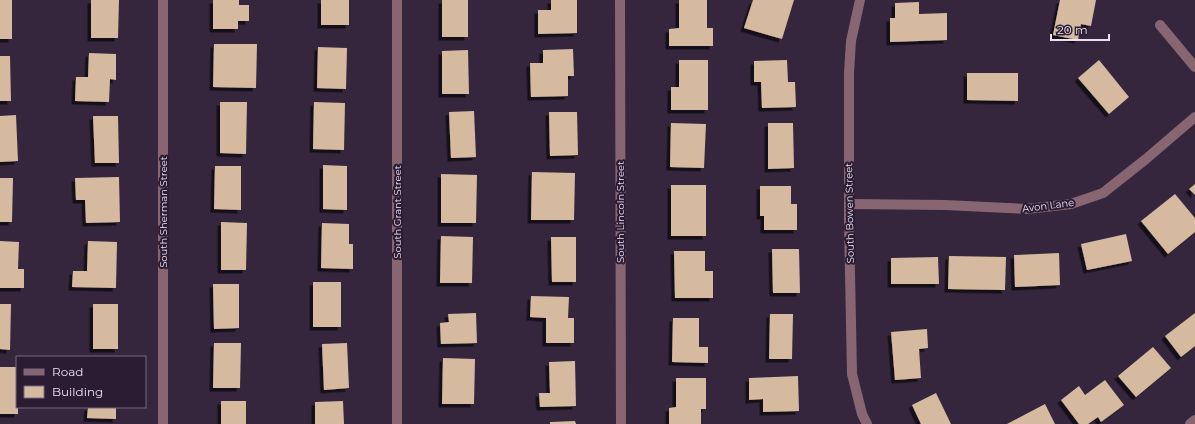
<svg xmlns="http://www.w3.org/2000/svg" width="1195" height="424" font-family="Montserrat,sans-serif">
  <style>
    .building { fill: #d5baa0; filter: url(#shadow) }
    .lines { fill: none; stroke-linecap: round; stroke-linejoin: round }
    .minor { stroke: #886671; stroke-width: 10 }
    .labels { text-anchor: middle; stroke-width: 4; stroke-linejoin: round; paint-order: stroke }
    .street-label { font-size: 10px; fill: #eae0f0; stroke: #2b1c34 }
  </style>
  <defs>
    <filter id="shadow"><feDropShadow dx="-3.5" dy="3.5" stdDeviation="0" flood-color="#0009"/></filter>
  </defs>
  <rect width="100%" height="100%" fill="#35263e"/>
  <g class="building">
    <rect x="0" y="0" width="12" height="39"/>
    <polygon points="91,0 119,0 118,38 91,38"/>
    <polygon points="213,0 239,0 239,5 249,5 249,21 238,21 238,29 213,29"/>
    <rect x="321" y="0" width="28" height="25"/>
    <rect x="442" y="0" width="26" height="37"/>
    <polygon points="551,0 577,0 577,33 538,34 538,10 551,10"/>
    <polygon points="679,0 707,0 707,28 713,28 713,46 669,46 669,29 679,28"/>
    <polygon points="753,0 794,0 782,39 744,28"/>
    <polygon points="1060,0 1096,0 1091,26 1081,24 1078,40 1053,35"/>
    <polygon points="919,2 919,14 947,13 947,40 890,42 890,18 895,18 895,3"/>
    <polygon points="214,44 257,44 256,88 213,87"/>
    <polygon points="318,47 347,48 346,89 317,88"/>
    <polygon points="573,49 574,76 568,76 568,96 531,97 530,63 543,63 543,50"/>
    <polygon points="468,50 469,94 442,94 442,51"/>
    <polygon points="89,53 116,54 116,80 110,79 109,102 75,101 76,77 88,77"/>
    <polygon points="0,56 10,56 11,101 0,101"/>
    <polygon points="679,60 708,60 708,110 671,110 671,87 679,87"/>
    <polygon points="787,60 788,82 795,82 796,107 762,108 761,82 754,82 754,61"/>
    <polygon points="1099,60 1129,97 1109,114 1078,78"/>
    <polygon points="967,73 1018,73 1018,101 967,100"/>
    <polygon points="220,102 247,102 246,154 220,153"/>
    <polygon points="314,102 345,103 344,150 313,149"/>
    <polygon points="474,111 476,157 451,158 449,112"/>
    <polygon points="549,112 577,112 578,155 550,156"/>
    <polygon points="16,115 18,161 0,162 0,116"/>
    <polygon points="93,116 118,116 119,163 95,163"/>
    <polygon points="671,123 706,124 704,168 670,167"/>
    <polygon points="768,123 793,123 794,168 768,169"/>
    <polygon points="323,165 347,166 347,210 323,209"/>
    <polygon points="215,166 241,166 241,210 214,209"/>
    <polygon points="532,172 575,173 574,220 531,220"/>
    <polygon points="441,174 477,175 476,223 441,223"/>
    <polygon points="119,177 120,222 86,223 85,200 76,200 75,178"/>
    <polygon points="0,178 13,178 12,222 0,222"/>
    <polygon points="1195,184 1195,195 1189,189"/>
    <rect x="671" y="185" width="35" height="51"/>
    <polygon points="760,186 791,186 791,204 797,204 797,230 764,230 764,216 760,216"/>
    <polygon points="1175,194 1195,218 1195,232 1168,254 1141,221"/>
    <polygon points="221,222 247,223 246,270 221,270"/>
    <polygon points="322,223 349,224 349,244 353,244 353,269 321,268"/>
    <polygon points="1126,234 1132,261 1087,270 1081,244"/>
    <polygon points="441,236 473,237 472,283 440,283"/>
    <polygon points="551,237 576,237 576,282 552,282"/>
    <polygon points="0,241 19,242 18,269 24,269 24,288 0,288"/>
    <polygon points="88,241 117,242 116,288 72,287 73,271 87,271"/>
    <polygon points="772,249 799,249 800,293 773,293"/>
    <polygon points="674,251 705,251 705,271 713,271 713,298 675,298"/>
    <polygon points="1059,253 1060,285 1015,287 1014,255"/>
    <polygon points="949,256 1006,257 1005,290 948,289"/>
    <polygon points="938,257 939,284 891,284 891,258"/>
    <rect x="313" y="282" width="28" height="45"/>
    <polygon points="213,284 239,284 239,328 214,329"/>
    <polygon points="531,296 569,297 568,318 574,318 574,343 546,343 546,318 530,317"/>
    <polygon points="0,304 11,304 10,350 0,349"/>
    <rect x="93" y="304" width="25" height="45"/>
    <polygon points="476,313 477,343 441,344 440,323 449,322 448,314"/>
    <polygon points="1195,313 1195,346 1181,357 1165,336"/>
    <polygon points="770,314 793,314 792,359 769,359"/>
    <polygon points="673,318 699,318 699,347 708,347 708,363 672,362"/>
    <polygon points="927,329 928,348 919,349 921,378 895,380 891,332"/>
    <polygon points="214,343 241,343 240,388 213,388"/>
    <polygon points="347,343 349,388 324,390 322,344"/>
    <polygon points="1153,347 1171,368 1136,397 1118,376"/>
    <polygon points="443,358 475,359 474,404 442,404"/>
    <polygon points="575,361 576,406 540,407 539,393 550,393 549,362"/>
    <polygon points="0,367 17,367 17,407 18,407 18,414 0,414"/>
    <polygon points="798,376 799,411 763,412 763,399 749,400 749,378"/>
    <polygon points="676,378 706,378 706,409 701,409 701,424 669,424 669,408 676,407"/>
    <polygon points="1105,380 1124,405 1101,422 1098,417 1088,424 1079,424 1061,400 1079,386 1085,395"/>
    <polygon points="936,393 951,424 921,424 912,405"/>
    <rect x="221" y="401" width="25" height="23"/>
    <polygon points="343,401 344,424 315,424 315,402"/>
    <polygon points="1045,404 1055,424 1007,424"/>
    <polygon points="88,407 116,407 116,419 87,418"/>
    <polygon points="575,421 576,424 550,424 550,422"/>
  </g>
  <g class="lines">
    <g class="minor">
      <polyline points="397,0 397,424"/>
      <polyline points="620,0 621,424"/>
      <polyline points="860,0 851,41 849,73 849,221 852,374 862,414 867,424"/>
      <polyline points="1160,25 1195,67"/>
      <polyline points="849,204 945,205 1027,209 1071,204 1103,193 1146,159 1195,117"/>
      <polyline points="163,424 163,0"/>
      <polyline points="1190,424 1195,420"/>
    </g>
  </g>
  <g class="labels">
    <g class="street-label">
      <text transform="translate(1048 205) rotate(-7)" y="4">Avon Lane</text>
      <text transform="translate(163 212) rotate(-90)" y="4">South Sherman Street</text>
      <text transform="translate(397 212) rotate(-90)" y="4">South Grant Street</text>
      <text transform="translate(620 212) rotate(-90)" y="4">South Lincoln Street</text>
      <text transform="translate(849 213) rotate(-91)" y="4">South Bowen Street</text>
    </g>
  </g>
  <rect x="16" y="356" width="130" height="52" fill="#2b1c34" stroke="#776a7f"/>
  <rect x="24" y="369" width="20" height="6" fill="#886671" stroke="#776a7f"/>
  <text x="52" y="376" font-size="12" fill="#eae0f0">Road</text>
  <rect x="24" y="386" width="20" height="12" fill="#d5baa0" stroke="#776a7f"/>
  <text x="52" y="396" font-size="12" fill="#eae0f0">Building</text>
  <path d="M1051 34v6h58v-6" fill="none" stroke="#eae0f0" stroke-width="2"/>
  <text x="1057" y="34" font-size="12" fill="#eae0f0" stroke="#2b1c34" stroke-width="3" paint-order="stroke">20 m</text>
</svg>
